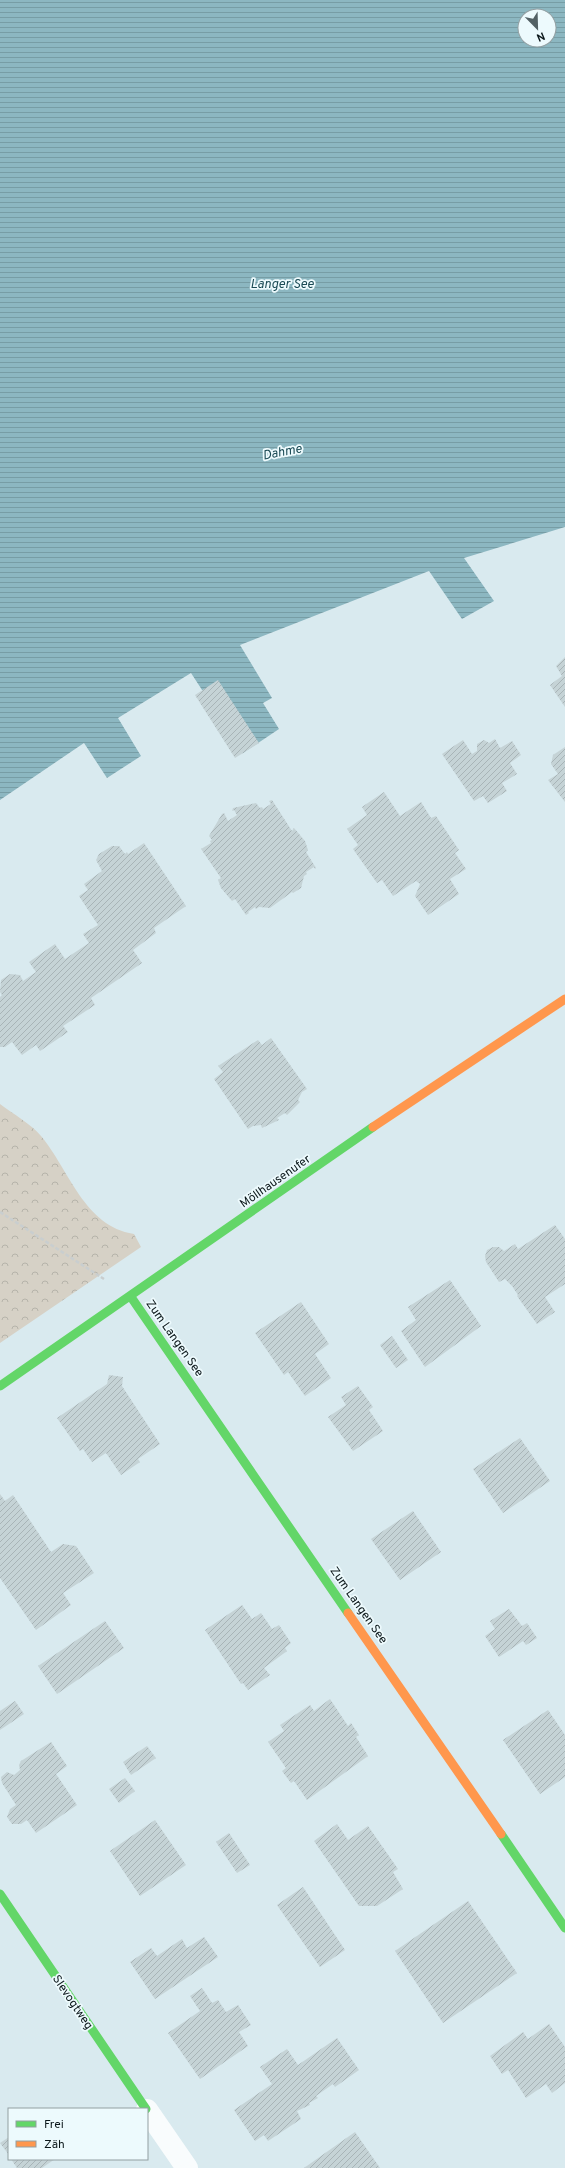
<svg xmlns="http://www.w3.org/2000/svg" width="565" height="2168" font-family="Overpass,sans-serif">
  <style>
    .park { fill: url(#park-crowns) }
    .water { fill: url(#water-rules); fill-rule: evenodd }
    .building { fill: url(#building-hatch) }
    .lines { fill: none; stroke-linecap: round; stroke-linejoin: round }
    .path { stroke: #c9cecf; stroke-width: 2.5; stroke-dasharray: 4 2; stroke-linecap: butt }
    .street { stroke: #f9fcfd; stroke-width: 22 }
    .fast { stroke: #63d668; stroke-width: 9 }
    .slow { stroke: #ff974d; stroke-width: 9 }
    .labels { text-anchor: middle; stroke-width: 3.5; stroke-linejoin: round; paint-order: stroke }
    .street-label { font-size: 12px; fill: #0b171a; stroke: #edfafd }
    .water-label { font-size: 13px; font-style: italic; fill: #1a4a54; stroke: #edfafd }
  </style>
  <defs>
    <pattern id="park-crowns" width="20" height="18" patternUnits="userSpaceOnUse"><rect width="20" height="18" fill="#d6d1c6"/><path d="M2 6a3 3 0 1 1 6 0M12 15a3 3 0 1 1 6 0" fill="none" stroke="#b6b3aa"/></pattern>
    <pattern id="water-rules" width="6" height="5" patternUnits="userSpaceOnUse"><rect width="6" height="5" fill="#8cb7c1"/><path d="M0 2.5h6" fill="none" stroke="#779da5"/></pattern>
    <pattern id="building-hatch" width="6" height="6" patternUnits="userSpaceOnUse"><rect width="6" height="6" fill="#c5d3d6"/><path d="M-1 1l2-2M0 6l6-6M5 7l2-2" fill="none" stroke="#a8b4b7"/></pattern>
  </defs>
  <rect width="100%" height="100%" fill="#d9eaef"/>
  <path class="park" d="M0,1104c13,10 31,20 41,32 29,35 43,90 93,98l7,13 -141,96z"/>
  <path class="water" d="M0,0h565v527l-101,31 30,43 -32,18 -33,-48 -189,74 32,53 -9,5 16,26 -36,24 -52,-80 -73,45 23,38 -34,22 -23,-35 -84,57zM525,16h24v24h-24z"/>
  <g class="building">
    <polygon points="565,657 565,707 550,685 562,676 556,666"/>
    <polygon points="218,680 259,743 235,758 195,695"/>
    <polygon points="495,739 500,748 512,741 521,755 510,763 517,774 502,783 507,791 488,803 483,796 474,801 442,754 463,740 472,754 477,751 477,744 484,740 489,743"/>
    <polygon points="565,747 565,802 548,780 558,774 551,764 553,755"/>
    <polygon points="384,792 400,816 421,802 431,818 436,816 459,850 455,853 466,869 450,879 459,894 428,915 415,896 420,884 416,881 393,896 382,880 377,883 353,849 358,845 347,829 367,815 362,807"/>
    <polygon points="272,800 292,831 294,828 305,841 308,850 306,852 316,868 315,869 314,867 306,872 307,874 304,876 301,888 293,893 292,892 270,908 259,907 256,909 255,907 248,912 249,913 246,915 235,899 232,901 221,888 218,880 221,878 201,849 211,843 210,841 212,840 209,836 222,814 224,813 228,821 237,815 234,810 232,811 233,808 256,803 260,808 262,807 263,809 271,804 269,801"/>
    <polygon points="144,843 186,906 154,928 156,933 133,950 142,963 91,998 95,1005 63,1026 68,1032 40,1051 36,1045 22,1055 12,1042 5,1047 0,1047 0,997 2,995 0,992 1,980 10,974 20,975 23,981 36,972 29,962 55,944 65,959 89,943 83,934 98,925 79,896 88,890 84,884 102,871 96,860 99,854 112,846 119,846 125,854 127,852 128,854"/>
    <polygon points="271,1038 307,1089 302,1092 298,1100 300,1102 287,1115 285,1113 277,1118 279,1120 262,1128 261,1125 253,1126 248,1129 214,1079 223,1072 218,1066 258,1040 262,1045"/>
    <polygon points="555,1225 565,1239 565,1284 545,1297 555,1312 537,1324 517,1296 518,1295 512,1286 505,1279 499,1282 486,1262 485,1256 487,1250 493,1247 499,1247 504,1251 515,1244 518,1249"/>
    <polygon points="450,1280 481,1326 425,1367 401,1331 416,1320 408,1307"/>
    <polygon points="301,1302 329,1344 315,1354 331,1378 305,1396 288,1372 284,1375 255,1333"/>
    <polygon points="392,1336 408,1360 396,1368 380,1345"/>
    <polygon points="109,1375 123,1377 122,1386 160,1444 138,1459 140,1462 121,1475 106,1453 92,1462 83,1449 80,1451 57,1418 107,1384"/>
    <polygon points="358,1386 373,1407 369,1410 383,1431 353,1451 328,1417 346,1405 341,1397"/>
    <polygon points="520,1438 550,1481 503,1513 473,1469"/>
    <polygon points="0,1494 5,1501 13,1495 51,1552 63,1544 76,1546 94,1573 63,1593 71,1605 36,1630 0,1578"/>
    <polygon points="413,1511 441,1552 400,1580 371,1539"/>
    <polygon points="242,1605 252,1619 261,1613 272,1629 279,1625 291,1643 285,1648 287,1651 264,1668 270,1675 248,1690 243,1683 241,1684 205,1630"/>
    <polygon points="509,1609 522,1626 527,1623 537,1638 526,1645 523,1641 499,1657 485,1636 495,1629 490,1621"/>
    <polygon points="105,1621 124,1648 57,1694 38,1666"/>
    <polygon points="330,1699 348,1726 351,1723 359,1735 356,1737 368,1756 307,1800 294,1781 291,1783 282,1771 286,1768 268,1742 284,1731 280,1725 310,1705 314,1711"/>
    <polygon points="15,1701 24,1714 0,1730 0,1711"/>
    <polygon points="548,1710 565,1735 565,1777 540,1794 503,1740"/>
    <polygon points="51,1742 67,1766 56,1774 77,1805 36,1833 27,1820 21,1824 12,1824 7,1817 10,1809 16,1805 2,1783 1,1777 7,1772 14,1775 20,1770 19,1765 21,1761"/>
    <polygon points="147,1746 156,1758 131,1775 123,1762"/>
    <polygon points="125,1778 135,1791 119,1803 109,1789"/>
    <polygon points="155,1820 186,1865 140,1896 110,1851"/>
    <polygon points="337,1824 348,1840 368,1826 398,1869 393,1872 403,1889 377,1906 359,1906 314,1841"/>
    <polygon points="229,1833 250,1865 237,1873 216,1842"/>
    <polygon points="303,1887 345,1950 320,1967 277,1905"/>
    <polygon points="468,1901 517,1973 443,2023 395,1951"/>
    <polygon points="204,1937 218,1957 155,1999 130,1962 151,1948 157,1956 182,1939 187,1948"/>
    <polygon points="202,1988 212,2003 218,2000 226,2012 238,2005 251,2025 239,2032 248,2046 200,2079 168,2033 200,2011 190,1996"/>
    <polygon points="549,2024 565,2047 565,2083 552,2093 546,2084 526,2098 508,2070 502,2074 490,2056 523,2032 528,2039"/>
    <polygon points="337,2038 359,2070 335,2087 333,2084 316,2096 318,2098 309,2103 310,2105 297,2111 301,2119 268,2141 264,2135 255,2141 234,2110 272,2084 260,2067 287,2049 298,2065"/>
    <polygon points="355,2132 380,2168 304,2168"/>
    <polygon points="9,2137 9,2155 0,2143"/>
    <polygon points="11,2159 55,2159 42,2168 17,2168"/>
  </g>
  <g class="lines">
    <polyline class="path" points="0,1212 104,1279"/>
    <polyline class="street" points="147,2110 187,2168"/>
    <g class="fast">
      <polyline points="131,1297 348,1613"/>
      <polyline points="0,1386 373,1127"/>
      <polyline points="501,1834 565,1928"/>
      <polyline points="0,1894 146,2109"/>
    </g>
    <g class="slow">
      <polyline points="373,1127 565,999"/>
      <polyline points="348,1613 501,1834"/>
    </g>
  </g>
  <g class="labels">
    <g class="street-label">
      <text transform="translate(275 1181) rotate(-35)" y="4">Möllhausenufer</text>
      <text transform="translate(175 1338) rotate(55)" y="4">Zum Langen See</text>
      <text transform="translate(359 1605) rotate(55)" y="4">Zum Langen See</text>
      <text transform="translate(73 2002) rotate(56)" y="4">Slevogtweg</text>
    </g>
    <g class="water-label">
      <text x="282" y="288">Langer See</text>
      <text transform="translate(282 451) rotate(-11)" y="5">Dahme</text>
    </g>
  </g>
  <rect x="8" y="2108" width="140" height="52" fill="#edfafd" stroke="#939fa2"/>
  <rect x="16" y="2121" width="20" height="6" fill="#63d668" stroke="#939fa2"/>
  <text x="44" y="2128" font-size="12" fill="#0b171a">Frei</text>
  <rect x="16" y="2141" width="20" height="6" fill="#ff974d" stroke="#939fa2"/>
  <text x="44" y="2148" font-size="12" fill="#0b171a">Zäh</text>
  <g transform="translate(537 28) rotate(157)"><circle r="19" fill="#edfafd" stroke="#939fa2"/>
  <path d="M0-3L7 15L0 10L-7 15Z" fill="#536165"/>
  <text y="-6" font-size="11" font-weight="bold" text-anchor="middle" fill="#0b171a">N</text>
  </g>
</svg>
